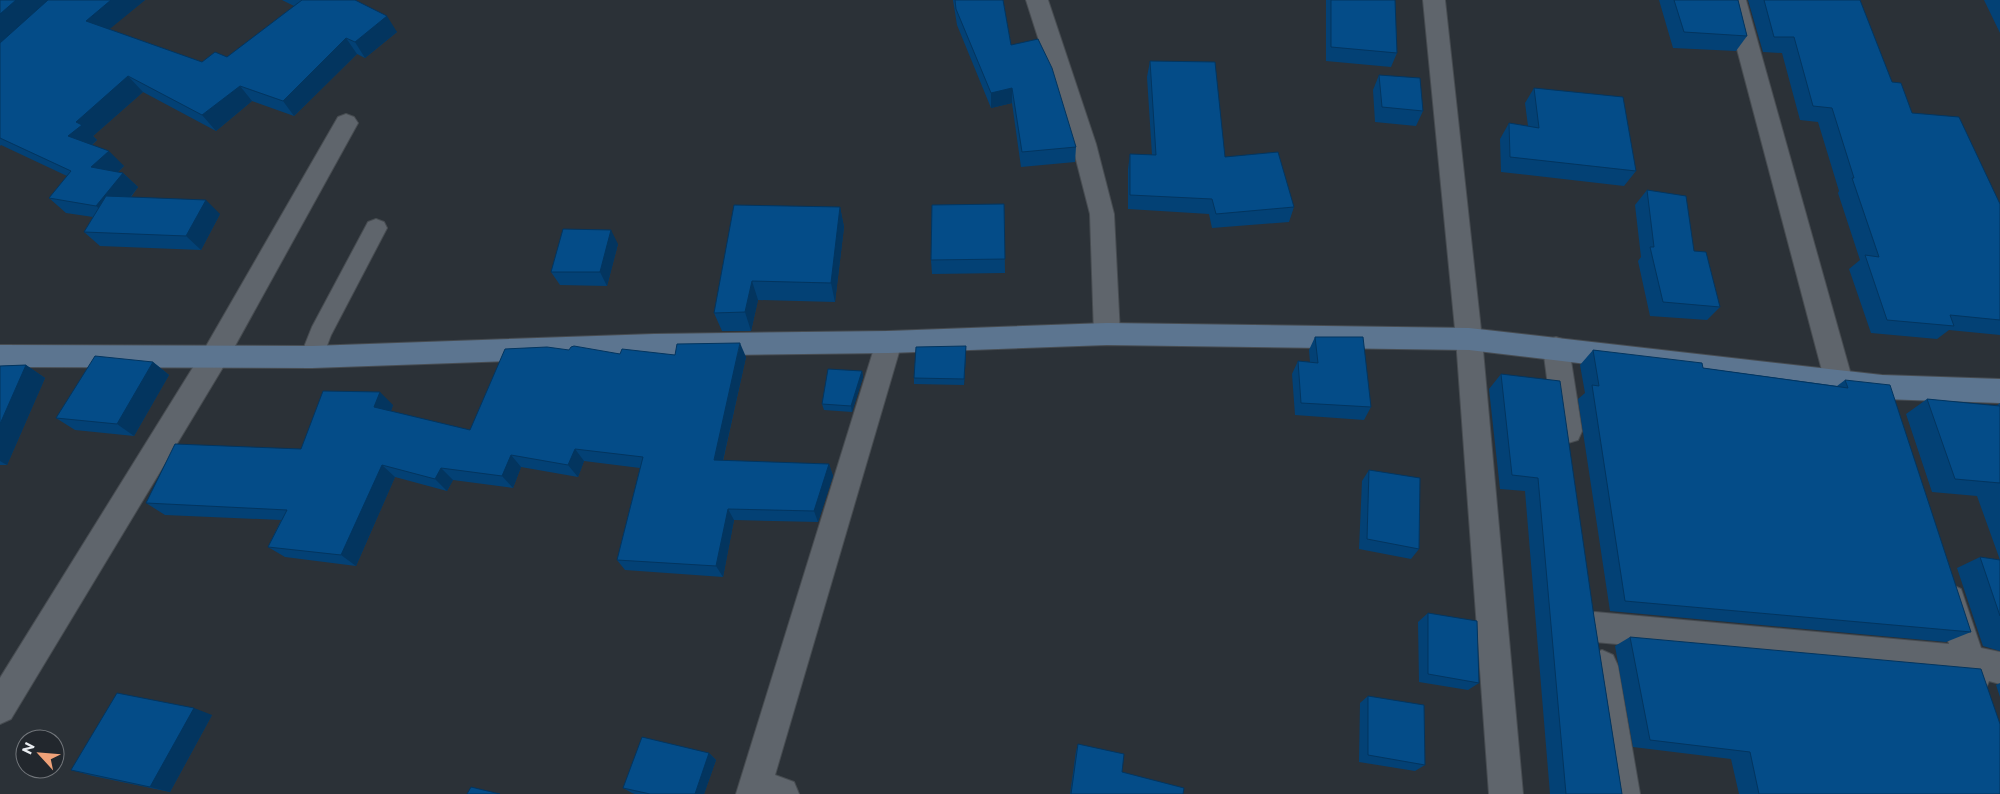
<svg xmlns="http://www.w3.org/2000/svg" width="2000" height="794" font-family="Montserrat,sans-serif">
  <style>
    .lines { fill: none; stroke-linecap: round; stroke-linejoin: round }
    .lane-casing { stroke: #474c51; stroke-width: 2 }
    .street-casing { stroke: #474c51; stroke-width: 2 }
    .secondary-casing { stroke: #474c51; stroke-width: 2 }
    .lane { fill: #5f656c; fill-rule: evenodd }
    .street { fill: #5f656c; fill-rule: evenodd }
    .secondary { fill: #5c7590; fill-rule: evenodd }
    .wall { fill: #034175 }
    .shaded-wall { fill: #03355f }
    .building { fill: #044c88; stroke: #03355f }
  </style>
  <rect width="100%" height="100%" fill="#2b3137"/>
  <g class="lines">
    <g class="lane-casing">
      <polygon id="lane" points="376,219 384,222 387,228 331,335 320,364 312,367 304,364 300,357 312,327 368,222"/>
    </g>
    <g class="street-casing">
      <g id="street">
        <polygon points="1026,0 1048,0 1096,144 1114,214 1120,334 1116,342 1107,345 1098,342 1094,334 1090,214 1072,144"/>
        <polygon points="1423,0 1445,0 1482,339 1523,794 1489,794 1456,339"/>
        <polygon points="1724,0 1746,0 1853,382 1849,390 1839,394 1829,390 1825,382"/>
        <polygon points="346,114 354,117 358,123 225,364 11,719 0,724 0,678 205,348 338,117"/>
        <polygon points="889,331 898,334 902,342 775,775 794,782 799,794 736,794 876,342 880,334"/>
        <polygon points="1556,337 1565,340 1569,348 1582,431 1578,440 1568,443 1558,440 1554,431 1543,348 1547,340"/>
        <polygon points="1950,584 1961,589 1981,648 2000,652 2000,684 1989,681 1986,688 1975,693 1964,688 1959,675 1595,642 1584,638 1580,627 1584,616 1595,612 1949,644 1935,599 1939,589"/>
        <polygon points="1602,650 1613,655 1618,666 1640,794 1606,794 1586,666 1591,655"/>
      </g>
    </g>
    <g class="secondary-casing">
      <polygon id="secondary" points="1107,323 1469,328 1882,375 2000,379 2000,403 1882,399 1469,350 1107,345 889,353 654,356 312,368 0,367 0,345 312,346 654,334 889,331"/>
    </g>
    <use href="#lane" class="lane"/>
    <use href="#street" class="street"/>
    <use href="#secondary" class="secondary"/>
  </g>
  <g class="wall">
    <polygon points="0,0 145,0 109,29 202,62 227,57 294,6 282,0 355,0 397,32 365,58 357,54 294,116 252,101 216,131 143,92 93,136 97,140 92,145 124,166 118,172 123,173 138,187 131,197 220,214 201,250 100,246 84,232 93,217 66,213 49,198 67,176 1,145 0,146"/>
    <polygon points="953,0 1003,0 1011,45 1076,147 1075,162 1021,167 1012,103 991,108 957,25"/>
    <polygon points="1326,0 1395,0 1397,53 1391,67 1326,61"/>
    <polygon points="1659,0 1738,0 1747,36 1736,51 1673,48"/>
    <polygon points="1748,0 1860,0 1892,82 1912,113 2000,204 2000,335 1949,330 1937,339 1871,333 1849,269 1860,260 1838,193 1839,191 1818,122 1800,120 1782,53 1763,52"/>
    <polygon points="1984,0 2000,0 2000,33"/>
    <polygon points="1150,61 1225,157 1294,207 1289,222 1212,228 1209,214 1128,209 1128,169 1130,154 1152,155 1147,77"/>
    <polygon points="1379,75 1423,111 1416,126 1375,122 1373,90"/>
    <polygon points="1534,88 1636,171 1624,186 1501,172 1500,139 1509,123 1528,126 1525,103"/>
    <polygon points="1647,190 1694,251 1720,307 1707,320 1650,316 1638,261 1641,257 1635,205"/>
    <polygon points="1004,204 1005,273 932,274 931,260"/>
    <polygon points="840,207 844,227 835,302 758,300 751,331 722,331 714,313"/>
    <polygon points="618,244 607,286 560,285 551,272"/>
    <polygon points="1315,337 1371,407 1364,420 1295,415 1292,374 1298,361 1310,362 1309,350"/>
    <polygon points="966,346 966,353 964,385 914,384 914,378"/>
    <polygon points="569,350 620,354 746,357 723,461 829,464 833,476 818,522 734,520 723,577 625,570 617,560 640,468 584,461 578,477 521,467 513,488 453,480 447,491 395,477 356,566 285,557 268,547 281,520 165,515 146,503 301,449 393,405 391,411 470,430"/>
    <polygon points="1593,350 1703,368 1837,386 1845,380 1971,632 1946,642 1610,611 1578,399 1585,393 1580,365"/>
    <polygon points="153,362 169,375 134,436 75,430 56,418"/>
    <polygon points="26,365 45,378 7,465 0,465 0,366"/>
    <polygon points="862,371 863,377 852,412 824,410 822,404"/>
    <polygon points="1501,374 1594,617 1622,794 1550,794 1525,491 1500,489 1489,389"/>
    <polygon points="1927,399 1996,406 2000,403 2000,560 1977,496 1932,492 1906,414"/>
    <polygon points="1369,470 1419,549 1411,559 1359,549 1362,481"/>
    <polygon points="1980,557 2000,560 2000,651 1983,646 1957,568"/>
    <polygon points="1428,613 1479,683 1468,690 1419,682 1418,622"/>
    <polygon points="1630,637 2000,794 1739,794 1731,759 1633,747 1615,646"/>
    <polygon points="2000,683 2000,697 1996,685"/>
    <polygon points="1368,696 1425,765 1415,771 1359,762 1360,703"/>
    <polygon points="212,715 170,792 93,776 71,770"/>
    <polygon points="1078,744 1122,772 1183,794 1070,794 1076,751"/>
    <polygon points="709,753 716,760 704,794 635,794 632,793 623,788"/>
  </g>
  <g class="shaded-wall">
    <polygon points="16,0 50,0 0,44 0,14"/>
    <polygon points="111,0 145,0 100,37 86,21"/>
    <polygon points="387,16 397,32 365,58 355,42"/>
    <polygon points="346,38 357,54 294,116 283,101"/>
    <polygon points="128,76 143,92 93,136 97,140 84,151 68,136 76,122"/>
    <polygon points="240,86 252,101 216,131 202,115"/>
    <polygon points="1012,88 1012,103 991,108 991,93"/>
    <polygon points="109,151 124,166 107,182 91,167"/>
    <polygon points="123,173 138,187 112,220 96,206"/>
    <polygon points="206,200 220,214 201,250 186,236"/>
    <polygon points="840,207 844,227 835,302 831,283"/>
    <polygon points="611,230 618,244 607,286 600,272"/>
    <polygon points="752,281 758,300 751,331 745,312"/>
    <polygon points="740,343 746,357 720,473 714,460"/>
    <polygon points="966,346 966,353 964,385 964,379"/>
    <polygon points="153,362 169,375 134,436 117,424"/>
    <polygon points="26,365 45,378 7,465 0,461 0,424"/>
    <polygon points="862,371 863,377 852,412 851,406"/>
    <polygon points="380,392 393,405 388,420 374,407"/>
    <polygon points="575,449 584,461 578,477 568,465"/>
    <polygon points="511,455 521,467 513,488 502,476"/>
    <polygon points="829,464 833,476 818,522 814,511"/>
    <polygon points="382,465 395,477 356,566 341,555"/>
    <polygon points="441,468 453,480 447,491 435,479"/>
    <polygon points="728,509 734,520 723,577 716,566"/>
    <polygon points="194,708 212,715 170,792 150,787"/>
    <polygon points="709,753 716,760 704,794 695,794"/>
  </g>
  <g class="building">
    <polygon points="0,0 16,0 0,14"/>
    <polygon points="48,0 111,0 86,21 202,62 215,52 227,57 302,0 355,0 387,16 355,42 346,38 283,101 240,86 202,115 128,76 76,122 82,125 68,136 109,151 91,167 123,173 96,206 49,198 71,171 0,138 0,43"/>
    <polygon points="955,0 1003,0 1011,45 1038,39 1052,68 1076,147 1022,152 1012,88 991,93 956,9"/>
    <polygon points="1331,0 1395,0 1397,53 1331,47"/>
    <polygon points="1674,0 1738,0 1747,36 1684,32"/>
    <polygon points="1764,0 1860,0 1892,82 1901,83 1912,113 1959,117 2000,204 2000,320 1950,315 1954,326 1887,320 1865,255 1879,257 1852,178 1854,178 1832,108 1813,106 1794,37 1774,37"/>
    <polygon points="1150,61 1215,62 1225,157 1278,152 1294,207 1216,214 1212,199 1130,195 1130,154 1156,155"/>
    <polygon points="1379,75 1420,78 1423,111 1382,107"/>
    <polygon points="1534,88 1623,97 1636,171 1510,157 1509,123 1539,128"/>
    <polygon points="1647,190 1686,196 1694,251 1706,252 1720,307 1663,302 1650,247 1654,247"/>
    <polygon points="106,196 206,200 186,236 84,232"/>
    <polygon points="1004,204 1005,259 931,260 932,205"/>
    <polygon points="734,205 840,207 831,283 752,281 745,312 714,313"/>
    <polygon points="563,229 611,230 600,272 551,272"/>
    <polygon points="1315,337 1363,337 1371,407 1301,403 1298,361 1318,363"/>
    <polygon points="740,343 714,460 829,464 814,511 728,509 716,566 617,560 643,457 575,449 568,465 511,455 502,476 441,468 435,479 382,465 341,555 268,547 287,510 146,503 175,444 301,449 323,391 380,392 374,407 470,430 505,349 547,347 569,350 571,347 574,346 620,354 622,349 675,355 677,344"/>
    <polygon points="966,346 964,379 914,378 916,347"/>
    <polygon points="1593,350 1702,363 1703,368 1848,388 1845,380 1890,385 1971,632 1625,601 1592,385 1599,386"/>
    <polygon points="95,356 153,362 117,424 56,418"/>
    <polygon points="26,365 0,424 0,366"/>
    <polygon points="828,369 862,371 851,406 822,404"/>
    <polygon points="1501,374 1560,381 1594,617 1622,794 1566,794 1538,478 1512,475"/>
    <polygon points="1927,399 2000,406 2000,483 1955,479"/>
    <polygon points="1369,470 1420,478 1419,549 1367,539"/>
    <polygon points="1980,557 2000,560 2000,616"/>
    <polygon points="1428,613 1477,621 1479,683 1428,674"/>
    <polygon points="1630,637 1981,669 2000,724 2000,794 1759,794 1750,752 1650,740"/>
    <polygon points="117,693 194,708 150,787 71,770"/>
    <polygon points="1368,696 1424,705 1425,765 1368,755"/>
    <polygon points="642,737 709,753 695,794 650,794 623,788"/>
    <polygon points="1078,744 1124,754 1122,772 1184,788 1183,794 1071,794"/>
    <polygon points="471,787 500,794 467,794"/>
  </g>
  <g transform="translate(40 754) rotate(296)"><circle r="24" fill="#22272d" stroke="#72767b"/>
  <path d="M0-4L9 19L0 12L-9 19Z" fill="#f0a279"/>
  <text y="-8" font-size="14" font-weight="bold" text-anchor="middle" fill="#eaedf1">N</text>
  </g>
</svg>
